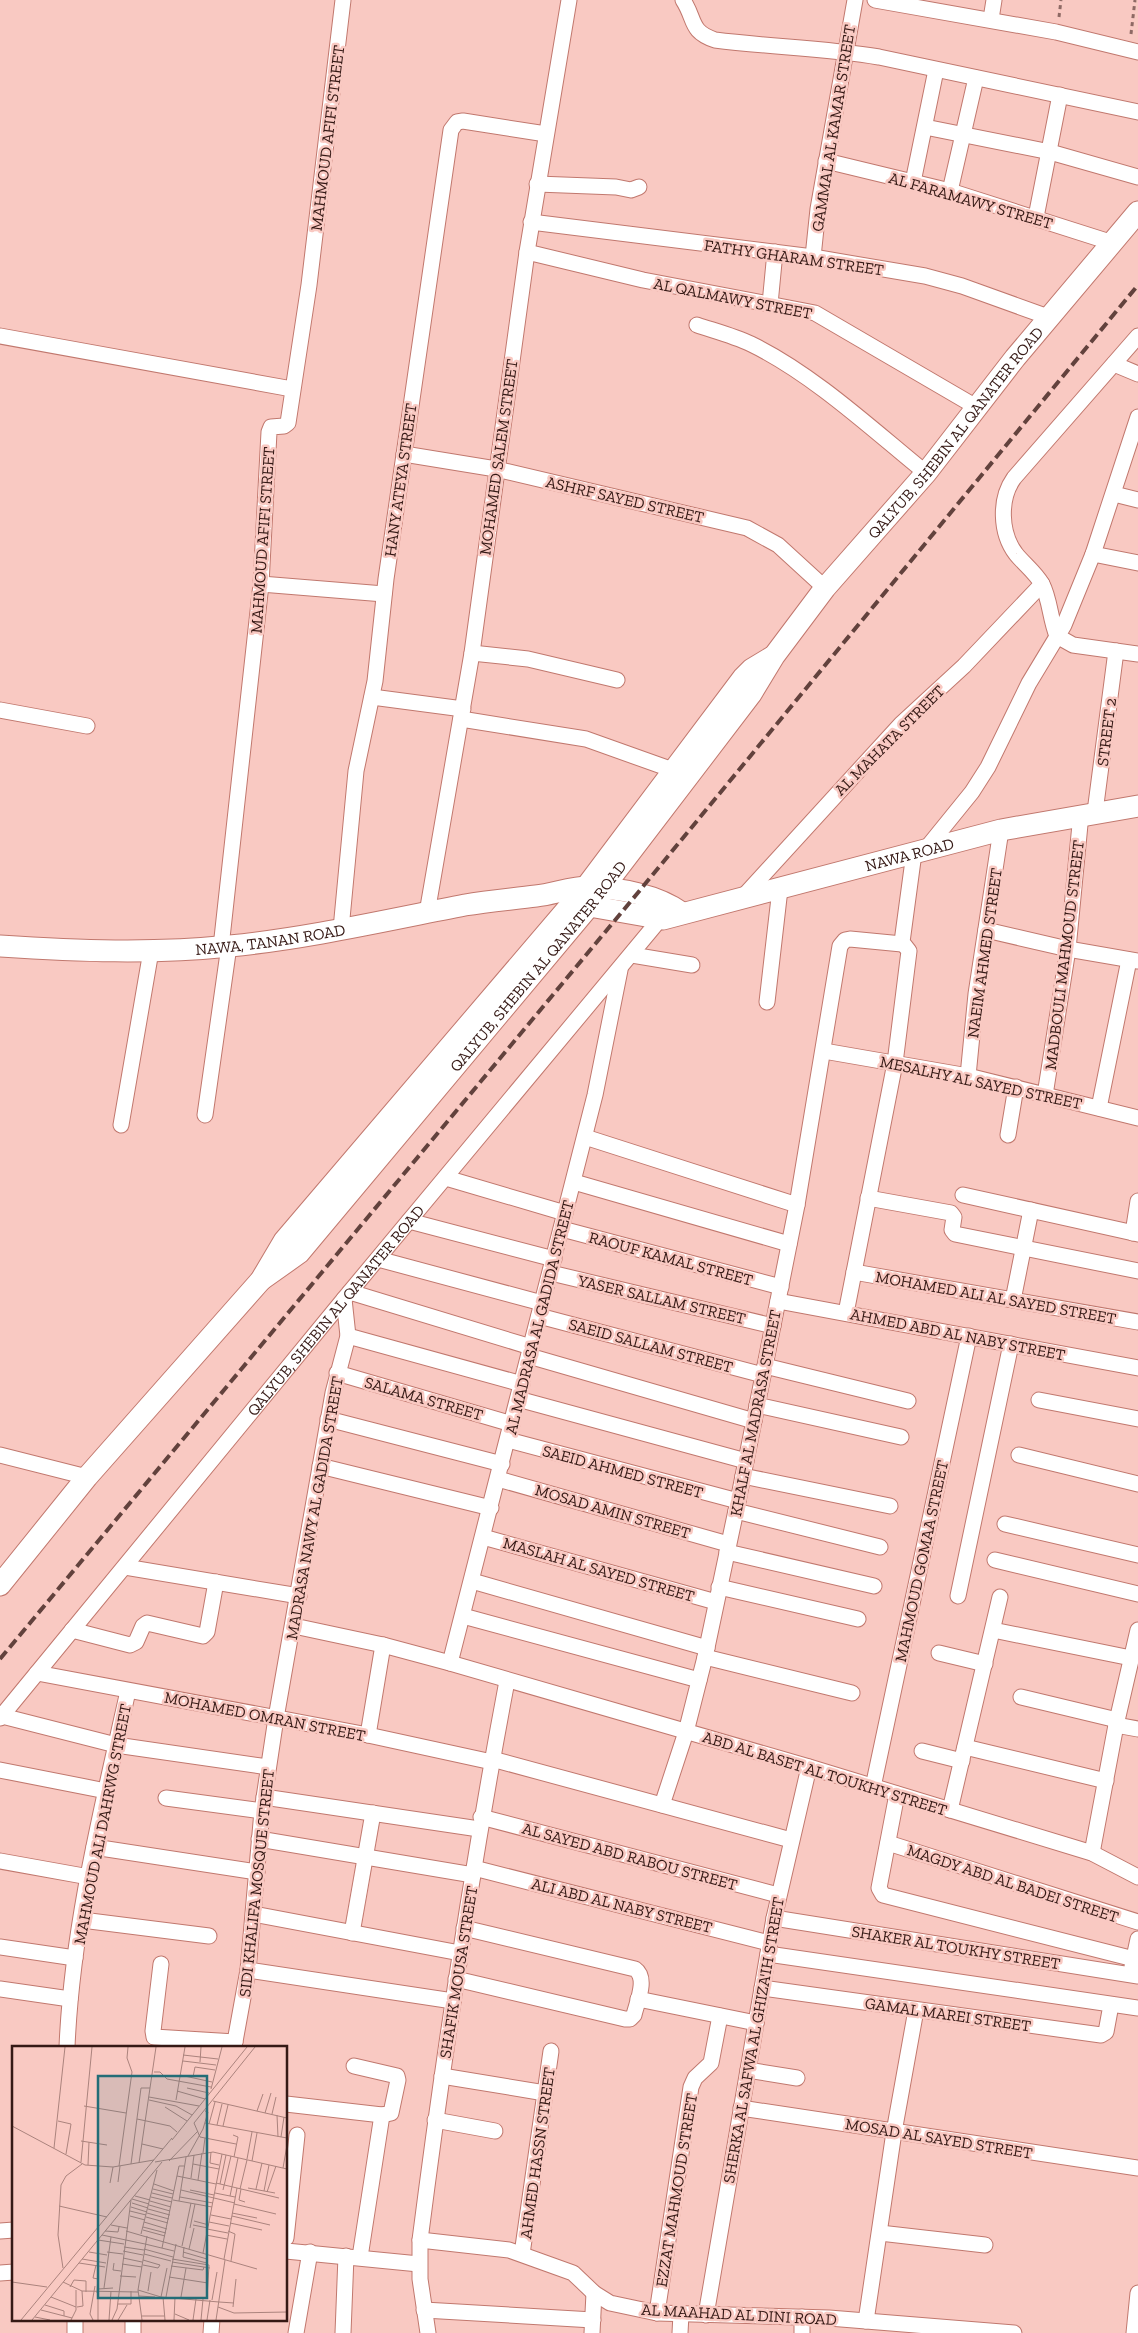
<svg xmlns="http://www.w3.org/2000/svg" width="1138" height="2333" font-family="'Zilla Slab',serif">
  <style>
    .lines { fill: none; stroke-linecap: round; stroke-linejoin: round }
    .street-casing { stroke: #c1786e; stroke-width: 17 }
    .secondary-casing { stroke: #c1786e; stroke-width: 23 }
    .path { stroke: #8e6964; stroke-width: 3; stroke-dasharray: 4 4; stroke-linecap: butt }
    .street { stroke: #fff; stroke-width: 15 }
    .secondary { stroke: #fff; stroke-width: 21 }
    .rail { stroke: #62423d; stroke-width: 4; stroke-dasharray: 10 5; stroke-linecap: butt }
    .labels { text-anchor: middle; stroke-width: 5; stroke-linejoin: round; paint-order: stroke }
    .street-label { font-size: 16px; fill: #351915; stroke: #f9c9c2 }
    .inset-road { fill: none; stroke: #ab837d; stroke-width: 1 }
    .view { fill: #246d77; fill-opacity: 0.15; stroke: #246d77; stroke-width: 2.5 }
    .inset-edge { fill: none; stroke: #351915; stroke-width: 2.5 }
  </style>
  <rect width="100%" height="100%" fill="#f9c9c2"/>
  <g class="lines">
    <g class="street-casing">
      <g id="street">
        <path d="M683,0c13,20 6,31 32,40 55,7 110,8 164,17l259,55"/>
        <polyline points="875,0 1056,32 1138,52"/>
        <polyline points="991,19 994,0"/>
        <polyline points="925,127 1050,152 1138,177"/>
        <polyline points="826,161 950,191 1113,243"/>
        <polyline points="913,182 936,70"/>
        <polyline points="537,184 616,187 631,190 639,187"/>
        <polyline points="950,191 976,78"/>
        <polyline points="1036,217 1060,95"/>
        <polyline points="531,222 813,257 925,276 962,286 1051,318"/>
        <polyline points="527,252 643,280 815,313 978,408"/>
        <polyline points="813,257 818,209 855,0"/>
        <polyline points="770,304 775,252"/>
        <path d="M697,325c18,6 37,11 54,19 62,30 122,86 175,129"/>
        <polyline points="0,336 292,389"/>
        <path d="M1138,336l-124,142c-15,21 -14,55 2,76 8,10 19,18 26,30 8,15 8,35 15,52l16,9 65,9"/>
        <polyline points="1114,364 1138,374"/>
        <polyline points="404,454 496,469 747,528 778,545 825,588"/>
        <polyline points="1114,494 1138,500"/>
        <polyline points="1093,554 1138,563"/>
        <polyline points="261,584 384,594"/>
        <polyline points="472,653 528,659 617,680"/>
        <polyline points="372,697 463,709"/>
        <polyline points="0,710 87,726"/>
        <polyline points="461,719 586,739 673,770"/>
        <polyline points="1095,812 1116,651"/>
        <polyline points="925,850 972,792 988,767 1029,683 1064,625 1093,554 1138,417"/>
        <polyline points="741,899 901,724 964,666 1042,584"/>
        <polyline points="427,913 472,653 527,252 569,0"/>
        <polyline points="341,929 356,771 375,681 386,579 451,130 457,122 463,121 546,134"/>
        <polyline points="986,930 1068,949 1138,961"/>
        <polyline points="221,947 261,584 269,432 271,427 284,426 288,423 309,285 343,0"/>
        <polyline points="632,955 692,965"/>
        <polyline points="767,1002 780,889"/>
        <polyline points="824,1051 968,1076 1138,1118"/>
        <polyline points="968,1076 976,994 1001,830"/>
        <polyline points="1045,1095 1068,949 1081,814"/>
        <polyline points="1099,1108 1129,960"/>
        <polyline points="205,1115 229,946"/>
        <polyline points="121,1125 151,951"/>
        <polyline points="1008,1135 1016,1087"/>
        <polyline points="585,1137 797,1205"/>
        <polyline points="446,1178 565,1213"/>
        <polyline points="574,1182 789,1244"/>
        <polyline points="963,1195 1138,1234"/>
        <polyline points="868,1198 951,1213 954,1217 952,1230 955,1234 1138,1271"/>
        <polyline points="409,1221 554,1259"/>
        <polyline points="562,1229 781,1287"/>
        <polyline points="1133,1233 1138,1201"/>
        <polyline points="378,1259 542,1303"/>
        <polyline points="854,1272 1138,1322"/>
        <polyline points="551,1273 773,1326"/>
        <polyline points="350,1292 531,1347"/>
        <polyline points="1013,1300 1031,1210"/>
        <polyline points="778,1301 1138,1368"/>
        <polyline points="846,1313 895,1063 909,951 902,942 914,853"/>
        <polyline points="539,1316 763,1375"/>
        <polyline points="348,1336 522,1384"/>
        <polyline points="529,1356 754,1421"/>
        <polyline points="765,1366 908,1401"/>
        <polyline points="337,1373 512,1424"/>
        <polyline points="518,1399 746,1461"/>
        <polyline points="1039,1400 1138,1419"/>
        <polyline points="757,1405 901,1437"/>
        <polyline points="328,1419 502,1464"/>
        <polyline points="508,1440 738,1501"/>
        <polyline points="0,1455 87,1477"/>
        <polyline points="1019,1455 1138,1484"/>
        <polyline points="320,1466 491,1508"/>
        <polyline points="743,1476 890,1506"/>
        <polyline points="498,1479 728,1544"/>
        <polyline points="736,1511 880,1547"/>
        <polyline points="1005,1524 1138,1555"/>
        <polyline points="483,1537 716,1602"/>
        <polyline points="727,1552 874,1586"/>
        <polyline points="995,1560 1138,1594"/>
        <polyline points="125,1567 299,1596"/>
        <polyline points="472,1581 707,1648"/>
        <polyline points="719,1587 858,1619"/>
        <polyline points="958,1596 1011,1344"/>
        <polyline points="463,1616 699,1680"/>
        <polyline points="294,1626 383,1645 450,1663 809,1767 1092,1853 1138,1877"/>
        <polyline points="72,1630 130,1645 136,1642 143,1626 147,1623 203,1636 207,1632 216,1582"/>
        <polyline points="993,1630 1131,1658"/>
        <polyline points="939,1653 985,1664"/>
        <polyline points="705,1657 852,1693"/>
        <polyline points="450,1663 595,1095 620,970"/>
        <polyline points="37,1673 368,1735 492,1762"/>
        <polyline points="1021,1697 1117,1720"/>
        <polyline points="2,1716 116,1745 268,1767"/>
        <path id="s1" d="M0,1718l344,-419 322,-387"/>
        <polyline points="1116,1725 1138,1729"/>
        <polyline points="368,1735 383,1645"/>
        <polyline points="965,1747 1106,1781"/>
        <polyline points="922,1751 962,1761"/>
        <polyline points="492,1759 791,1840"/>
        <polyline points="0,1770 106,1791"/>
        <polyline points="873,1787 969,1336"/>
        <polyline points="897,1794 879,1888 883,1895 1134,1959"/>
        <polyline points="264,1797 479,1829"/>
        <polyline points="166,1798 262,1811"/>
        <polyline points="662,1805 686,1732 705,1657 738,1501 797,1205 840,946 845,940 850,939 902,944"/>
        <polyline points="950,1810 1000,1597"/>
        <polyline points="481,1817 778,1895"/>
        <polyline points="259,1839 473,1875"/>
        <polyline points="888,1843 1138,1922"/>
        <polyline points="94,1847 257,1872"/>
        <polyline points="1092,1853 1116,1725 1138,1630"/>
        <polyline points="0,1861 89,1877"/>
        <polyline points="474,1868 769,1943"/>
        <polyline points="254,1914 460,1953"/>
        <polyline points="774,1918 1138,1976"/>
        <polyline points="82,1920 209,1936"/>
        <polyline points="352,1933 373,1813"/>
        <polyline points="0,1947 75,1958"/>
        <polyline points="768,1954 1138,2008"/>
        <polyline points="161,1964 153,2031 154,2037 235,2042"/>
        <polyline points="1132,1967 1138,1939"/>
        <polyline points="248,1970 453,2001"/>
        <path d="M456,1979l169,40h5l4,-4c3,-13 14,-37 1,-46l-171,-41"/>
        <polyline points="762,1988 1101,2035 1106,2032 1111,2005"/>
        <polyline points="0,1989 70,1999"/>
        <polyline points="638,1999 756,2023"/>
        <path d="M67,2047c5,-120 35,-239 61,-356"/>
        <polyline points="234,2047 248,1970 262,1811 276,1718 333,1393 348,1336 344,1299"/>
        <polyline points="748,2070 797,2078"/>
        <polyline points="442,2076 545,2093"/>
        <polyline points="286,2104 382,2115 391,2113 398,2080 397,2076 354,2066"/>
        <polyline points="741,2108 1138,2168"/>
        <polyline points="435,2120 495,2131"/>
        <polyline points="0,2231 14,2230"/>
        <polyline points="880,2233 985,2245"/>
        <polyline points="286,2238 297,2135"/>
        <polyline points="420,2240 509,2250 573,2273 594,2293 610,2303 657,2313 829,2318 1014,2333"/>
        <polyline points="286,2251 419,2264"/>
        <polyline points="522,2254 551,2051"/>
        <polyline points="360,2257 382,2115"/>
        <polyline points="0,2273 14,2272"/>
        <polyline points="424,2310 593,2320"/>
        <polyline points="657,2313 691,2087 695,2078 711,2063 720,2016"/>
        <polyline points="706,2315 774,1918 809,1767"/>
        <polyline points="866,2321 894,2132 916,2010"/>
        <polyline points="75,2333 75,2319"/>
        <polyline points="133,2333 133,2319"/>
        <polyline points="211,2333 212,2319"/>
        <polyline points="296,2333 310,2252"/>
        <polyline points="343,2333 346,2256"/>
        <path d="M428,2333l-8,-54v-39c24,-187 52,-374 87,-559"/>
        <polyline points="592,2333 594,2293"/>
        <polyline points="680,2333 681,2314"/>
        <polyline points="802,2333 802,2317"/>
        <polyline points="1134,2333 1138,2293"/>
      </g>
    </g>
    <g class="secondary-casing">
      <g id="secondary">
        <path id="s2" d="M578,904l85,15 338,-89 137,-24"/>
        <path id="s3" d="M0,946c77,5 153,8 230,0 80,-8 157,-26 235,-41 24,-4 48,-6 71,-9 18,-2 35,-9 53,-9 30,1 69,8 93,26"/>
        <path id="s4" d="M261,1280l38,-27 291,-348 161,-211 23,-38 51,-68 101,-115 89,-115 123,-146"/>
        <polyline points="0,1585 87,1477 261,1280 284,1241 586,887 743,678 752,669 772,657"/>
      </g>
    </g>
    <g class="path">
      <polyline points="1059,17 1061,0"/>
      <polyline points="1131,34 1135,0"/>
    </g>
    <use href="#street" class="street"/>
    <use href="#secondary" class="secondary"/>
    <polyline class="rail" points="0,1659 636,895 1138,285"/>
  </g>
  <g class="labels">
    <g class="street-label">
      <text transform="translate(833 128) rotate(-81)" y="6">GAMMAL AL KAMAR STREET</text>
      <text transform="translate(327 138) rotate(-83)" y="6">MAHMOUD AFIFI STREET</text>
      <text transform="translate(971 200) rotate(16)" y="6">AL FARAMAWY STREET</text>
      <text transform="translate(794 257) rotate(8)" y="6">FATHY GHARAM STREET</text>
      <text transform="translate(733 298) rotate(11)" y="6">AL QALMAWY STREET</text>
      <text dy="6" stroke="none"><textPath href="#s4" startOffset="1098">QALYUB, SHEBIN AL QANATER ROAD</textPath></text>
      <text transform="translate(498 457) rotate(-82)" y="6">MOHAMED SALEM STREET</text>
      <text transform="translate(400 480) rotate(-82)" y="6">HANY ATEYA STREET</text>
      <text transform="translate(625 499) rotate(13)" y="6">ASHRF SAYED STREET</text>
      <text transform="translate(262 540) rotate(-86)" y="6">MAHMOUD AFIFI STREET</text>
      <text transform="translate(1106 732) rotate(-83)" y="6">STREET 2</text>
      <text transform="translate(889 740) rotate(-45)" y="6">AL MAHATA STREET</text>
      <text dy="6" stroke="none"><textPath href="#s2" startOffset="341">NAWA ROAD</textPath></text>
      <text dy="6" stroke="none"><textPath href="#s3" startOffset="271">NAWA, TANAN ROAD</textPath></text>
      <text transform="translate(984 953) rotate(-82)" y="6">NAEIM AHMED STREET</text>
      <text transform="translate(1064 955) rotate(-83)" y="6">MADBOULI MAHMOUD STREET</text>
      <text dy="6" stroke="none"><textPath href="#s4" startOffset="420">QALYUB, SHEBIN AL QANATER ROAD</textPath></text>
      <text transform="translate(981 1082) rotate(12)" y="6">MESALHY AL SAYED STREET</text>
      <text transform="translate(671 1258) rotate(15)" y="6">RAOUF KAMAL STREET</text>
      <text transform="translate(996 1297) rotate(10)" y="6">MOHAMED ALI AL SAYED STREET</text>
      <text transform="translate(662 1299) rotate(13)" y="6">YASER SALLAM STREET</text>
      <text dy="6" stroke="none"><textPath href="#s1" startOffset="528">QALYUB, SHEBIN AL QANATER ROAD</textPath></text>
      <text transform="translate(539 1317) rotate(-76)" y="6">AL MADRASA AL GADIDA STREET</text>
      <text transform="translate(958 1334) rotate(11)" y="6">AHMED ABD AL NABY STREET</text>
      <text transform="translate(651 1345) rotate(15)" y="6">SAEID SALLAM STREET</text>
      <text transform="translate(424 1398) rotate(16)" y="6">SALAMA STREET</text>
      <text transform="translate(755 1413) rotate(-79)" y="6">KHALF AL MADRASA STREET</text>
      <text transform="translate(623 1471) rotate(15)" y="6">SAEID AHMED STREET</text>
      <text transform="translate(314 1508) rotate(-80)" y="6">MADRASA NAWY AL GADIDA STREET</text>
      <text transform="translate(613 1511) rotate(16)" y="6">MOSAD AMIN STREET</text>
      <text transform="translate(921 1561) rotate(-78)" y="6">MAHMOUD GOMAA STREET</text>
      <text transform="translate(599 1569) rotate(16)" y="6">MASLAH AL SAYED STREET</text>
      <text transform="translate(265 1716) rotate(11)" y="6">MOHAMED OMRAN STREET</text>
      <text transform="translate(825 1773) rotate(17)" y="6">ABD AL BASET AL TOUKHY STREET</text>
      <text transform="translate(102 1824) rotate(-79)" y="6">MAHMOUD ALI DAHRWG STREET</text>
      <text transform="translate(630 1856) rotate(15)" y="6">AL SAYED ABD RABOU STREET</text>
      <text transform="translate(256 1883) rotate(-84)" y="6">SIDI KHALIFA MOSQUE STREET</text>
      <text transform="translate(1013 1883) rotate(18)" y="6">MAGDY ABD AL BADEI STREET</text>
      <text transform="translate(622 1905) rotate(14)" y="6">ALI ABD AL NABY STREET</text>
      <text transform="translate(956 1947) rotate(9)" y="6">SHAKER AL TOUKHY STREET</text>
      <text transform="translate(458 1972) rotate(-81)" y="6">SHAFIK MOUSA STREET</text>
      <text transform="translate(948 2014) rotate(8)" y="6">GAMAL MAREI STREET</text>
      <text transform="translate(753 2040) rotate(-80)" y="6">SHERKA AL SAFWA AL GHIZA'IH STREET</text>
      <text transform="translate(939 2138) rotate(9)" y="6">MOSAD AL SAYED STREET</text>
      <text transform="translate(537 2153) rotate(-82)" y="6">AHMED HASSN STREET</text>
      <text transform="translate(676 2190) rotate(-81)" y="6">EZZAT MAHMOUD STREET</text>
      <text transform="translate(739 2314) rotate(3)" y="6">AL MAAHAD AL DINI ROAD</text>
    </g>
  </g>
  <g transform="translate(12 2046)">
    <rect width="275" height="275" fill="#f9c9c2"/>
    <path class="inset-road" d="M171,9l35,4M171,15l33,4M188,16l1,-15M142,26h6l7,7 44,8M168,29l32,7M181,31l2,-10 20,3M175,42l22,5M199,43l11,-42M165,45l28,8M137,51l50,9M137,54l27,6 16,9M164,54l9,-53M201,55l74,17M72,60l42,7M153,61l22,14M245,65l6,-17M253,67l6,-20M260,68l4,-17M265,69l1,22M125,73l33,7 7,6M46,75l13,3 -5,30M193,77l82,15M197,78l6,-22M205,79l5,-21M0,80l73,39 28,2 41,-7M211,80l5,-21M221,89l5,2 -4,20M269,91l3,-20M160,94l75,-93M69,95l26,4M130,98l21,5M224,98l-36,-7 -6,-14 61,-76M42,102l11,-101M199,106l-1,11 9,2M191,107l2,-15M176,110l15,-27 5,-17 -3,-1M235,113l5,-27M157,115l29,-30M240,115l5,-28M69,116l11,-115M143,116l58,-10 74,17M127,117l17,-116M119,118l10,-76h9M181,118l26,5M76,119l1,-23M107,120l13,-94 -5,-14 1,-11M271,122l4,-23M165,130l39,8M179,132l3,-23M186,134l4,-27M106,136l2,-16M98,137l3,-16M204,137l63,15M142,138l20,7M208,138l6,-29M236,142l27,5M141,143l20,5M228,143l7,-29M229,143l-2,11 6,2M244,143l6,-26M169,144l33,8M178,144l24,5M211,144l8,-34M252,145l5,-26M255,146l9,-26M140,147l20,5M203,147l20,4M123,150l15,4M218,150l8,-38M139,151l21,5M168,151l33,6M202,152l21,5M120,153l17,5M161,154l39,7M138,155l21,6M167,155l7,-44M120,157l16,5M222,158l42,10M137,159l21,6M47,160l48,11M119,161l16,5M136,163l22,6M118,165l16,4M135,167l22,6M220,167l25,5M199,169l20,4M118,170l15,4M220,170l38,9M134,171l22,6M182,175l15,4M132,176l23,7M197,176l20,4M218,177l32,7M99,179l16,3M181,179l15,3M131,181l23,6M178,182l5,-24M195,183l21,4M131,184l22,6M93,185l13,1 1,-5M114,185l131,38M216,185l7,3 -4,27M129,188l16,-64M90,189l43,9M194,189l21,4M86,194l26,4M133,198l29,7M170,200l9,-43M112,201l20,3M172,201l-1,10 24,6M150,202l17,-82h5M132,203l29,8M177,203l5,-21M111,205l20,4M77,206l18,3M95,206l16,2M171,206l24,7M191,207l19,-99M132,208l27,7M111,212l19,4M70,213l24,4M160,213l37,6 -2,34M212,213l13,-71M160,216l38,6M67,217l26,4M102,217l-1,7 8,1M110,218l20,3M84,219l-3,13 5,1M131,219l15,3 2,-3 -17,-5M159,220l32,4 1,-3M51,222l-5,-33 3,-50 5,-9 16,-12M108,230l16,1M157,231l39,6M0,236l35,5M51,236l19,9 56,1M58,241l4,-7 12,1v11M92,242l7,-51M86,243l15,-1M126,244l23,7 58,5M136,245l3,-19M85,247l1,-19M127,250l16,1M39,251l25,10M149,251l6,-29M151,251l2,23M154,251l10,-53M169,251l5,-29M200,254l5,-28M207,256l15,1M106,258h13v-13M33,259l19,6v5M65,261l6,-1 -1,-15M206,261l16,6 53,-1M221,261l3,-28M29,264l31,8M163,268l14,6M130,270h23M23,271l15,3M9,274l151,-182M20,274l130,-158M59,274l5,-10v-20M81,274l-3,-6 5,-28M86,274v-27M97,274l2,-29M100,274l5,-11 14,-109M106,274l9,-15M130,274l-4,-30 9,-54M162,274l1,-23M181,274l3,-21M189,274l2,-21M195,274l3,-20M204,274l9,-60"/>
    <path class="view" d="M86,30h109v222h-109z"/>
    <rect width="275" height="275" class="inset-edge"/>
  </g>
</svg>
